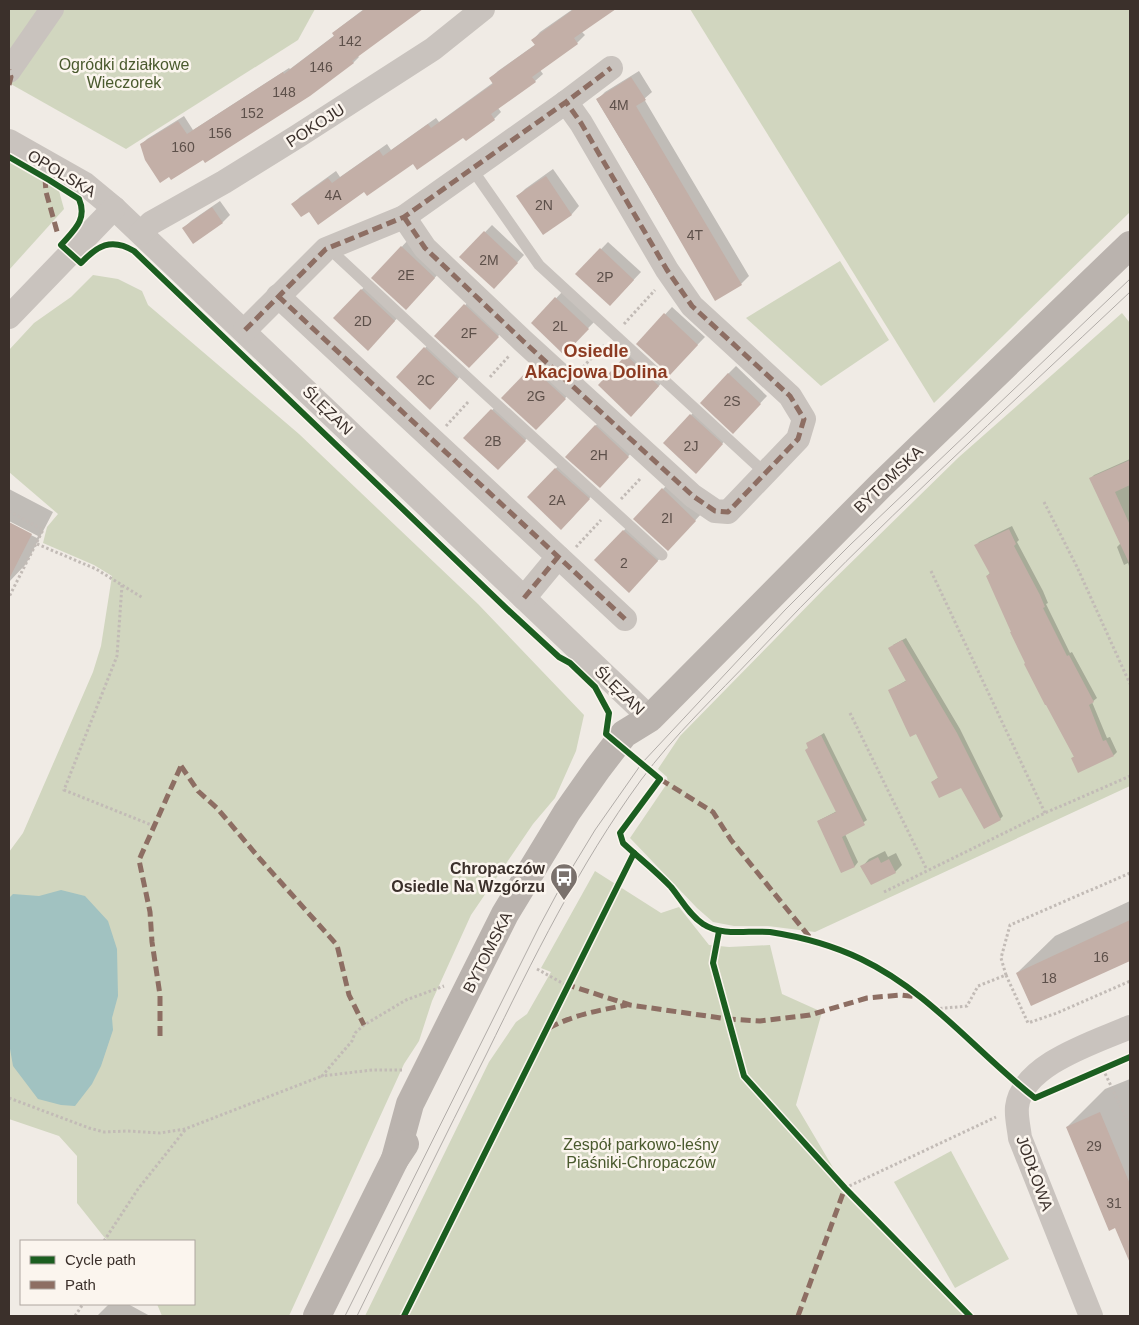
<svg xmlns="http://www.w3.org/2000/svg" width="1139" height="1325" font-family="Arial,sans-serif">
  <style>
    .green { fill: #d1d6bf }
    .water { fill: #a1c2c1 }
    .shadow { fill: #0003 }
    .building { fill: #c3afa7 }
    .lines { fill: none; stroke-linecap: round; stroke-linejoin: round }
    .path { stroke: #c2bbb6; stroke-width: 3; stroke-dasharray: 2.5 2.5; stroke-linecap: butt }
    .service { stroke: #c9c3be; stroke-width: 11 }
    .minor { stroke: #c9c3be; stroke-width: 24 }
    .secondary { stroke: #bab3ae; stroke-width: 28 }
    .tram { stroke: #b1aca8; stroke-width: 1 }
    .quiet { stroke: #8d6e63; stroke-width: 5; stroke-dasharray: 10 5; stroke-linecap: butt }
    .cycleway-casing { stroke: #fbf5ee; stroke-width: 9 }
    .cycleway { stroke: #1b5e20; stroke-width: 6 }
    .labels { text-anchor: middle; stroke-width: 5; stroke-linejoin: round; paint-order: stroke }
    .number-label { font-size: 14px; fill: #5d504a }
    .park-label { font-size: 16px; fill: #4a5a2e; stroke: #fbf5ee }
    .street-label { font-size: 16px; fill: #3b302b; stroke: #fbf5ee }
    .poi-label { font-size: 16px; font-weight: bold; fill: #3b302b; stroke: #fbf5ee; text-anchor: end }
    .neighbourhood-label { font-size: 18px; font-weight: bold; fill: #8c3b22; stroke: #fbf5ee }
  </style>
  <rect width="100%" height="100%" fill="#f0ebe5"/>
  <g class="green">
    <polygon points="9,9 315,9 298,40 126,149 9,83"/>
    <polygon points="690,9 1130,9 1130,212 934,403"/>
    <polygon points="9,160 42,179 59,191 64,209 9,270"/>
    <polygon points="840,261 889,340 821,386 746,318"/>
    <polygon points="93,275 118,279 142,291 148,305 299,434 478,604 584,715 576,751 555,798 533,824 471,915 432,1001 419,1041 404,1064 289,1316 162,1316 157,1304 194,1304 194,1241 109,1241 104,1237 77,1203 77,1156 59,1136 9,1119 9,852 23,833 93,672 101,646 112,576 94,565 43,543 47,527 58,514 9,472 9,350 34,323 71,297"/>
    <polygon points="1122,313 1130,323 1130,786 815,932 768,926 734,926 713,922 697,908 630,838 668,782 667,777 658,769 680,736 824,589 959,457"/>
    <polygon points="595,871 661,913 679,907 709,945 729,947 770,945 782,994 822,1012 796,1105 845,1188 845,1194 965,1316 365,1316 489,1062 516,1022 527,1014 551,972 541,968"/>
    <polygon points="951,1151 1009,1259 955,1288 894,1182"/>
  </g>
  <polygon class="water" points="61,890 85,896 108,921 117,949 118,996 112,1018 113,1030 101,1066 92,1084 75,1106 61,1105 38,1099 13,1066 9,1043 9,898 13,894 39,896"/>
  <g class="shadow">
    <polygon points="364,9 418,9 357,55 359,57 353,63 204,158 142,144 147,139 184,116 193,130 289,68 290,69 335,35 333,33 339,28"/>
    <polygon points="573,9 611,9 582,32 585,35 577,43 540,70 543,74 535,81 498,108 501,112 494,119 365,190 309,210 293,204 300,197 336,171 340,177 387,144 391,150 436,118 439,122 494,82 491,78 498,71 536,44 533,40 540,32"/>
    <polygon points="639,71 652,92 644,99 749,276 741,284 716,299 597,100 605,92"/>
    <polygon points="553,169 579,206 572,214 544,233 518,196 525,189"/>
    <polygon points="220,201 230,215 223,222 184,228 191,221"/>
    <polygon points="492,225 524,255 501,280 461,257"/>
    <polygon points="409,239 442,270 413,301 373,278"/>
    <polygon points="608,242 641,272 610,305 577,274"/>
    <polygon points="369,282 402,313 375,342 335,318"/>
    <polygon points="563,291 595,321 564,353 533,323"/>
    <polygon points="472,298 505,329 469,366 436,336"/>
    <polygon points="672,307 705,337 670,373 638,344"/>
    <polygon points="432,341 465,371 438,401 425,348"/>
    <polygon points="634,349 666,378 639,408 627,356"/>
    <polygon points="539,361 572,391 536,428 503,398"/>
    <polygon points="736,366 767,396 733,432 728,374"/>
    <polygon points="499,403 532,433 498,469 465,438"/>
    <polygon points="698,408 729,436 703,465 691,415"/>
    <polygon points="603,419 635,449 607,479 595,426"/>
    <polygon points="1130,459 1130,569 1128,563 1124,565 1117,547 1121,543 1091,478 1094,475"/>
    <polygon points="563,461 596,491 569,521 529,497"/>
    <polygon points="670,482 703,512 675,542 663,489"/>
    <polygon points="9,489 53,512 26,564 9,582 9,524 37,538 38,536 9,521"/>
    <polygon points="631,523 665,553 629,591 596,560"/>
    <polygon points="1012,526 1019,540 1017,542 1043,591 1048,603 1046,604 1070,653 1072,652 1097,698 1092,702 1107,738 1110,737 1117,752 1114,755 1072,758 1075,756 1012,632 987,576 991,572 976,546 979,542"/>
    <polygon points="906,638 960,729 1003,816 1000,819 961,786 932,782 939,777 916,733 890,690 907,680 893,645"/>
    <polygon points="824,733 867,820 845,834 858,862 855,866 842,871 818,821 837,811 807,744"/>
    <polygon points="885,851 888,857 896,853 902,865 895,872 862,867 869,859"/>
    <polygon points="1130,901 1130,959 1031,1005 1017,973 1055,936"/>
    <polygon points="1130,1079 1130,1260 1116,1227 1067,1127 1105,1089"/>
    <polygon points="109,1304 128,1304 150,1316 97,1316"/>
  </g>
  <g class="building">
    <polygon points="365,9 423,9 352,61 354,63 310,96 205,163 203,160 171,180 169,177 160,183 145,160 140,144 178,121 187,134 283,72 284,74 334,36 332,33"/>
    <polygon points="574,9 616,9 574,38 578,44 532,77 536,82 491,114 495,120 466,141 463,138 417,170 413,164 367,196 364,192 318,225 309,212 301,217 291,204 328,178 332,183 379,150 383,156 428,124 431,128 493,84 489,78 535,45 531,40"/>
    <polygon points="631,77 646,100 636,106 742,285 715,301 648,185 596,99"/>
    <polygon points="546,176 572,215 543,235 516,196"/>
    <polygon points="212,207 223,223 193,244 182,228"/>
    <polygon points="484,231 518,263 494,289 459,257"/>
    <polygon points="401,246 435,278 406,310 371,278"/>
    <polygon points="600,248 634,280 610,306 575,274"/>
    <polygon points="361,289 395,321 368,351 333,318"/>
    <polygon points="555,297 589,329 564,355 531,323"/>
    <polygon points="464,304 499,337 469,368 434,336"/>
    <polygon points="664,313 698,345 670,375 636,344"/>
    <polygon points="424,347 458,379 430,410 396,377"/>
    <polygon points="626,355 659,386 631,417 598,385"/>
    <polygon points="531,367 566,399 536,430 501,398"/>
    <polygon points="728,373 761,404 733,434 700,403"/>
    <polygon points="491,409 526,441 498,470 463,438"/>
    <polygon points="690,414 723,444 696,474 663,443"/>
    <polygon points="595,425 629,457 600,488 565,457"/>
    <polygon points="1130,460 1130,485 1115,492 1130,525 1130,565 1089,478"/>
    <polygon points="555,468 590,499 561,530 527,497"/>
    <polygon points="662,488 696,521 668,551 633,519"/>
    <polygon points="9,522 32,534 9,579"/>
    <polygon points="1009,529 1016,544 1014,546 1040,595 1045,607 1043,608 1067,656 1069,655 1094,702 1089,705 1103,741 1106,740 1114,756 1078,773 1071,758 1074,757 1046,705 1045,705 1024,664 1025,663 1010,632 1011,632 986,576 990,574 974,545"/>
    <polygon points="623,530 658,561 629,593 594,560"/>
    <polygon points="902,640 957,733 1001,820 984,829 961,788 939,798 931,782 938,778 916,734 910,737 888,690 906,681 888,648"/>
    <polygon points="821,735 865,825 842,837 855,867 841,873 817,821 836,812 805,750 808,748 806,743"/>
    <polygon points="878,857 881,863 889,859 896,873 871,885 860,866"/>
    <polygon points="1130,920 1130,961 1031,1006 1016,973"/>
    <polygon points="1100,1112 1130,1184 1130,1263 1115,1228 1109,1231 1066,1127"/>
  </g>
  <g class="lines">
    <g class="path">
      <polyline points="624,324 655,290"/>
      <polyline points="583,367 604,345"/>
      <polyline points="490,377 509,356"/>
      <polyline points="446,426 469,401"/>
      <polyline points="621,499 641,478"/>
      <polyline points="1044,502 1077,567 1130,684"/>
      <polyline points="9,511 43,530 9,597"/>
      <polyline points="37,544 96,569 143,598"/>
      <polyline points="576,547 601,520"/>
      <polyline points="931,571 1045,813"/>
      <polyline points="122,585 117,656 64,790 154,826"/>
      <polyline points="850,713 927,870"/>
      <polyline points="884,892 1045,813 1130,776"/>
      <polyline points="719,931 713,963 744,1076 845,1188 970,1316"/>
      <polyline points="537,969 564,984"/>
      <polyline points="1006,975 1028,1023 1057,1013 1130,981"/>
      <polyline points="935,1009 967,1006 978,986 1006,975 1001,958 1010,925 1130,873"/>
      <polyline points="1103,1069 1130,1126"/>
      <polyline points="402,1070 372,1070 322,1076 352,1041 355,1033 364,1025 406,1000 444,986"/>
      <polyline points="1054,1090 1130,1057"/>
      <polyline points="9,1098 89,1128 104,1132 127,1131 160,1133 185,1129 322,1076"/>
      <polyline points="845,1188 996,1117"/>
      <polyline points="104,1241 138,1189 185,1130"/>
      <polyline points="75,1316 83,1304"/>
      <polyline points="404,1316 634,853 670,887 689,911 704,924 719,931 768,932 812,940 860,958 894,976 923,997 1009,1076"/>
    </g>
    <g class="service">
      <polyline points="472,169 539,265 765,473"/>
      <polyline points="331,247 337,256 480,389 662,555"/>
    </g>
    <g class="minor">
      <polyline points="9,71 52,9"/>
      <polyline points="9,141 85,184 114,208 650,718"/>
      <polyline points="404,217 425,248 523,341 693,496 715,511 728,512 798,439 804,419 790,396 692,306 667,270 581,123 566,102"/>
      <polyline points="141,233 151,223 224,182 298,136 433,49 483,9"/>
      <polyline points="278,296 625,619"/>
      <polyline points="9,317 114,208"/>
      <polyline points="245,330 326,249 404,217 566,102 611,68"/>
      <polyline points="524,598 558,557"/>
      <path d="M1091,1316l-71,-178c-1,-10 -4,-21 -3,-31 5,-43 79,-65 113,-80"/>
    </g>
    <g class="secondary">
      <polyline points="395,1159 410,1104 505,914 567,812 598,768 624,734 650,718 881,485 1130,245"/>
      <polyline points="317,1316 395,1159 405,1144"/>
    </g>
    <g class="tram">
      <polyline points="345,1316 539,927 561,886 595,830 642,763 785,610 851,544 1130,279"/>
      <path d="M357,1316c43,-88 86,-176 130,-263 46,-94 92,-188 154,-273 33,-45 75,-84 114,-125 119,-127 249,-244 375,-363"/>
    </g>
    <g class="quiet">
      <polyline points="9,85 11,77 9,70"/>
      <polyline points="45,178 46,192 58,235"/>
      <polyline points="404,217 425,248 523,341 693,496 715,511 728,512 798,439 804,419 790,396 692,306 667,270 581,123 566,102"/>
      <polyline points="278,296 625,619"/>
      <polyline points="245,330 326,249 404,217 566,102 611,68"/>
      <polyline points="524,598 558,557"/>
      <polyline points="181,766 198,791 217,808 260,859 337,945 349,995 364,1025"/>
      <polyline points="660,779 713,812 731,840 812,940"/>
      <polyline points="565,984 630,1005 728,1019 760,1021 810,1015 867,998 901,995 918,997"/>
      <path d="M549,1028c24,-13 51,-18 78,-23"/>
      <polyline points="160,1036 160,995 152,942 150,912 139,860 181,766"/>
      <polyline points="798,1316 845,1188"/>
    </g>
    <g class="cycleway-casing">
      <g id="cycleway">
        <path d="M9,157l40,23 30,19c9,21 -6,32 -18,46l20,18c16,-17 30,-26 53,-12l374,359 51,47 11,6 25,24 14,26 -3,21 54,45 -40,54 3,10c16,15 33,28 48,44 10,12 18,28 32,37 20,13 45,6 67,8 32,5 62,13 91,27 69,33 115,93 174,139l95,-41"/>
        <polyline points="719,931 713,963 744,1076 845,1188 970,1316"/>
        <polyline points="404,1316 634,853"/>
      </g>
    </g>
    <use href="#cycleway" class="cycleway"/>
  </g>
  <defs>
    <g id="bus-pin" transform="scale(1.4375)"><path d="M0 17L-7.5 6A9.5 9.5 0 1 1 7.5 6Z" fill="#7a716c" stroke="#fbf5ee"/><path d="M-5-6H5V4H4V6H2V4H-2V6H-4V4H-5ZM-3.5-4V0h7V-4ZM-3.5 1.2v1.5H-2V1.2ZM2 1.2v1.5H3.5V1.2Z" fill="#fff"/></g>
  </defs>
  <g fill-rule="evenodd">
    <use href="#bus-pin" x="564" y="877"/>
  </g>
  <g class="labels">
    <g class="number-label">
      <text x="350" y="46">142</text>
      <text x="321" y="72">146</text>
      <text x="284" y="97">148</text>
      <text x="619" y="110">4M</text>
      <text x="252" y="118">152</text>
      <text x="220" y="138">156</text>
      <text x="183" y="152">160</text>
      <text x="333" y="200">4A</text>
      <text x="544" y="210">2N</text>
      <text x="695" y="240">4T</text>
      <text x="489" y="265">2M</text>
      <text x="406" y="280">2E</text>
      <text x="605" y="282">2P</text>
      <text x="363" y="326">2D</text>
      <text x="560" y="331">2L</text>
      <text x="469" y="338">2F</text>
      <text x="426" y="385">2C</text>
      <text x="536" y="401">2G</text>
      <text x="732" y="406">2S</text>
      <text x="493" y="446">2B</text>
      <text x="691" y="451">2J</text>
      <text x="599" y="460">2H</text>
      <text x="557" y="505">2A</text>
      <text x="667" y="523">2I</text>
      <text x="624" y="568">2</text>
      <text x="1101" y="962">16</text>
      <text x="1049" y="983">18</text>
      <text x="1094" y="1151">29</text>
      <text x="1114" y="1208">31</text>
    </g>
    <g class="park-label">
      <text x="124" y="70">Ogródki działkowe<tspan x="124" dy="18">Wieczorek</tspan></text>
      <text x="641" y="1150">Zespół parkowo-leśny<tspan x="641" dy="18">Piaśniki-Chropaczów</tspan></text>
    </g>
    <g class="street-label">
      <text transform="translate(315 125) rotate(-33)" y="6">POKOJU</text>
      <text transform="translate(62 173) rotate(31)" y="6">OPOLSKA</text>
      <text transform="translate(328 410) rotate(44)" y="6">ŚLĘZAN</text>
      <text transform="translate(888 479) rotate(-44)" y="6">BYTOMSKA</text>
      <text transform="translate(620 690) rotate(44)" y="6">ŚLĘZAN</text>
      <text transform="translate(487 952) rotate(-63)" y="6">BYTOMSKA</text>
      <text transform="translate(1035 1173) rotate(70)" y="6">JODŁOWA</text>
    </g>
    <g class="poi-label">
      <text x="545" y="874">Chropaczów<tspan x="545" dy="18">Osiedle Na Wzgórzu</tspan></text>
    </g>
    <g class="neighbourhood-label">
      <text x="596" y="357">Osiedle<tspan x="596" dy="21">Akacjowa Dolina</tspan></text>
    </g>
  </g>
  <rect width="1139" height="1325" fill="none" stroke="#3b302b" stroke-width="20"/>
  <rect x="20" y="1240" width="175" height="65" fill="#fbf5ee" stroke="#aea6a0"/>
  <rect x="30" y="1256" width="25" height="8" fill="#1b5e20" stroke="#aea6a0"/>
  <text x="65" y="1265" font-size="15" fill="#3b302b">Cycle path</text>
  <rect x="30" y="1281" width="25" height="8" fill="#8d6e63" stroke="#aea6a0"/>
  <text x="65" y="1290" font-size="15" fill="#3b302b">Path</text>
</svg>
